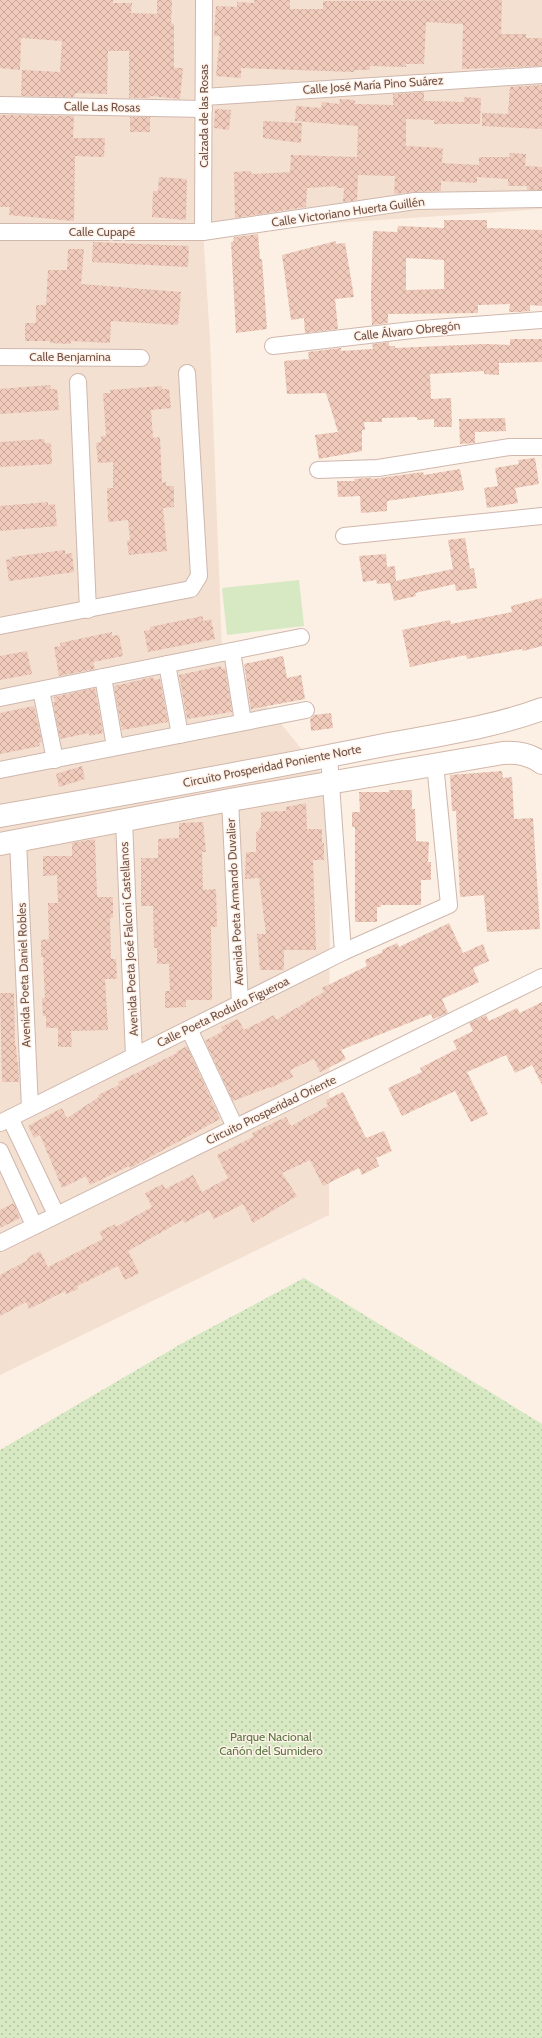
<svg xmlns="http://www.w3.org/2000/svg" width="542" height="2038" font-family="Cabin,sans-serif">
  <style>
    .residential { fill: #f3e0d1 }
    .grass { fill: #d6e9c2 }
    .park { fill: url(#park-dots) }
    .building { fill: url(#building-cross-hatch); fill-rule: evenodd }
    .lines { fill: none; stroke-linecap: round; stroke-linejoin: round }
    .street-casing { stroke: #cfb7ad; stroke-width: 18 }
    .secondary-casing { stroke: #d2b7aa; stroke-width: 24 }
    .street { stroke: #fff; stroke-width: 16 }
    .secondary { stroke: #fff; stroke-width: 22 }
    .labels { text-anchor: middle; stroke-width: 3; stroke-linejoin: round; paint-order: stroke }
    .street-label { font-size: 12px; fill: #735349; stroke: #fff3e9 }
    .park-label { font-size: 12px; fill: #587842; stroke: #fff3e9 }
  </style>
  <defs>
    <pattern id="park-dots" width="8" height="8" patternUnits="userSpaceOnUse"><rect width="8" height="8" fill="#d6e9c2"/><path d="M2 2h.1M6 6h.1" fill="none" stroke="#b2bfa0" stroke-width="1.8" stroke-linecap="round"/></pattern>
    <pattern id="building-cross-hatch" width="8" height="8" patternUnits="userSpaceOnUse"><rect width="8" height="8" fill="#f0cabb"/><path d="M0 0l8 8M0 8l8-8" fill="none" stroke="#c7a79a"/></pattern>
  </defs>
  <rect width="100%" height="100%" fill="#fcefe3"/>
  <polygon class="residential" points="0,0 542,0 542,209 203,232 210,339 222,651 330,784 329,1215 0,1375"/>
  <polygon class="grass" points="299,580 304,626 227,635 222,588"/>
  <polygon class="park" points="304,1278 542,1424 542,2038 0,2038 0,1450 186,1341"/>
  <g class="building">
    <polygon points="0,0 113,0 113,3 132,3 131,13 157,14 157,0 172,0 171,23 174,24 174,68 183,68 180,99 150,96 150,98 129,98 129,51 108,51 107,94 75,93 74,97 21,96 22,70 60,72 62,41 21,38 20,70 0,68"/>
    <polygon points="254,0 290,0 290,9 323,9 323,1 502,0 501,34 526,34 526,38 542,38 542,66 462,69 463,24 426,22 424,64 406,64 406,67 370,66 370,70 354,70 354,72 241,68 241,78 216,76 220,36 214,36 216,6 237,7 237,2 254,3"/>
    <polygon points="542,85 542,129 482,126 482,113 508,114 510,87"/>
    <polygon points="424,92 424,101 464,102 464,97 481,98 480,124 434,124 434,120 406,119 406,146 443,148 442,163 479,165 479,157 509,157 510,153 526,154 525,166 542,167 542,190 527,190 527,186 508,186 508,179 477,177 477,183 441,181 441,191 415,192 394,194 395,176 358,175 357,200 343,202 344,188 337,188 337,186 307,188 306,207 235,218 234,172 251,171 252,174 290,172 291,155 357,157 358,126 295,121 296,106 321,108 322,102 339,104 340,99 355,100 355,104 393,105 393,94"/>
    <polygon points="215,109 231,110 229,130 214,128"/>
    <polygon points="0,115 74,116 73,138 105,138 104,157 75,156 74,221 9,215 10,207 0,207"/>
    <rect x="130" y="117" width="20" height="15"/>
    <polygon points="263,121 302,123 301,143 263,138"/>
    <polygon points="159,177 187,179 186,220 152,217 153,191 158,191"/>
    <path d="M444,220h43v8l55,2v76l-12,-1v6l-11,1h-10l1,-8 -32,1v8l-90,1v9l-16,2 -1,-30 2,-64 24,1 1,-6 46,2zM406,258l38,2v29l-38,1z"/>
    <polygon points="258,234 260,259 262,259 267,329 236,333 231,242 233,242 234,237"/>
    <polygon points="336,241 336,244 345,243 354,297 335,299 338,329 305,333 304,318 291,320 282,255"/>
    <polygon points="93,242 189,246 188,267 92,262"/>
    <polygon points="68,249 84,249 81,284 181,292 178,325 111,321 110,343 71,341 71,344 50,343 50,341 25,341 25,323 36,323 36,305 46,305 48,270 67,270"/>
    <polygon points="510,339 542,339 542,362 499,363 499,375 484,374 484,371 430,374 431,399 451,398 452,427 434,427 434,419 417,420 417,417 382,418 382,422 364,422 365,430 362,430 362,451 319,459 315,435 338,432 326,393 287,394 284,361 309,359 308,352 341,348 341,351 373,349 372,344 389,342 389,346 395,346 395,348 485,344 510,345"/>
    <polygon points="50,385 51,389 57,389 59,410 0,414 0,389"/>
    <polygon points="162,386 162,389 169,389 171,408 151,410 153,438 160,437 162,483 166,482 166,486 174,486 174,507 163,508 167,551 129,555 127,541 130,540 128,520 108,522 107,488 113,488 113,462 98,463 96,443 101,442 101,436 106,436 103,393 111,393 110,390"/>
    <polygon points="505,418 506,431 475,432 475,443 460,444 459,419"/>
    <polygon points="44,439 45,443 51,443 52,464 0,467 0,442"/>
    <polygon points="535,458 539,484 515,488 518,503 487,508 484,488 498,486 495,468 519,464 518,460"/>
    <polygon points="460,469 464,490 387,501 387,511 361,513 360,496 338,497 337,481 355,481 354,479 366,478 372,478 372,479 423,472 424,475"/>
    <polygon points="48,502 48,505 55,504 57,526 0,531 0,506"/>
    <polygon points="465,538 470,569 474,568 477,588 456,591 455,584 415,593 416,596 394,601 390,583 377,584 376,580 363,582 359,556 386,554 387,567 395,566 396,581 453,569 448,540"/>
    <polygon points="65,550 65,554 72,553 74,572 9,581 6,560 11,559 11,557"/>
    <polygon points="542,598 542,646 523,651 522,649 467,659 466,655 410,667 402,630 450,620 451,624 512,612 511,606"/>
    <polygon points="203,616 203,621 211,619 215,639 148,652 144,631 150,630 150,627"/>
    <polygon points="112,632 112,636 119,635 123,656 93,662 95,669 59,676 54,647 61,646 60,643"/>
    <polygon points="27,651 32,674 0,680 0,656"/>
    <polygon points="283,656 287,678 301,675 305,699 251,709 244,664"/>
    <polygon points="221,666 221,669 225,668 232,712 187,719 179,675"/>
    <polygon points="153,677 154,680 160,679 168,722 122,730 114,686"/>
    <polygon points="95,688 103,733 89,736 89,733 60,739 53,702 55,702 54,697"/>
    <polygon points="34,706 42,742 39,743 40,746 0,754 0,713"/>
    <polygon points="331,713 333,728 311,731 310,719 314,715"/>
    <polygon points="82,766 85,779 59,787 56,774"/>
    <polygon points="502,771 503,778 512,777 514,819 533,818 540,929 487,932 484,895 460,897 456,811 452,811 450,775"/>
    <polygon points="389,790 412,790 412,809 415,809 416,841 429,842 428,862 431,862 431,880 421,880 421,905 381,905 381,907 377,907 377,922 355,922 355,827 352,827 352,812 360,812 359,792 389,792"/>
    <polygon points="306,803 307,829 322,829 322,843 324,843 324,860 313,860 316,950 284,950 284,970 260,970 257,934 266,934 259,878 245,879 246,852 256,852 256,833 261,827 261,812 286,811 286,807"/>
    <polygon points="203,822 206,852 202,852 203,890 216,889 217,927 211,927 212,1000 186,1000 186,1007 165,1008 165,991 170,991 169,964 157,964 157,948 154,948 153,906 141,906 141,858 158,858 158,839 179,838 179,823"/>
    <polygon points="95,839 97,897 113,897 113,918 110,918 111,959 116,959 117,979 105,979 108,1030 71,1031 72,1047 58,1047 58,1028 46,1028 46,1016 43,1016 42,998 45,998 43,957 41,957 41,940 49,939 48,903 58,903 57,875 43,876 43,856 72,856 72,843"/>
    <polygon points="449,923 463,953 483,944 489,961 473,968 479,982 442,999 448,1013 433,1019 431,1014 341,1050 346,1059 320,1072 314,1059 290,1070 293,1077 270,1088 270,1087 233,1101 205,1041 223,1031 221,1027 238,1019 244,1030 274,1015 276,1020 324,992 322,988 367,966 365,960 383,952 382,950 397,943 399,947"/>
    <polygon points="0,993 14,993 15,1045 16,1045 17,1062 18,1062 19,1082 2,1082"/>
    <polygon points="542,1002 542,1085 532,1065 515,1073 506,1055 467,1072 488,1114 471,1122 455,1091 402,1116 388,1088 422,1072 420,1068 457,1049 453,1041 473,1031 469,1023 486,1015 489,1021 517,1008 520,1013"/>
    <polygon points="187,1046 220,1119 130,1168 129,1166 90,1185 86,1176 62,1188 40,1135 34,1138 28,1126 62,1108 67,1118 99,1097 98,1095 119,1085 118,1082 177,1053 176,1052"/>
    <polygon points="343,1092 366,1138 384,1131 392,1151 376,1158 379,1166 362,1175 359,1168 323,1186 310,1160 282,1173 297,1196 253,1223 243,1204 214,1219 209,1210 184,1223 183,1220 128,1251 139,1273 125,1280 118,1266 77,1286 78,1289 66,1294 65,1291 29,1309 26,1302 0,1316 0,1275 28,1260 27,1258 40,1251 48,1267 103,1239 99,1232 115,1224 116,1227 152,1207 145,1193 163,1184 165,1189 193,1175 202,1192 228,1178 217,1155 253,1137 252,1133 286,1117 291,1126 328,1106 326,1100"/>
    <polygon points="14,1203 20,1218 0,1228 0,1210"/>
  </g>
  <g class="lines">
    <g class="street-casing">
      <g id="street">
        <polyline points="204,97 542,75"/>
        <polyline points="0,105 204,109"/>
        <polyline points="0,232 203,232 415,201 542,199"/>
        <polyline points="203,232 204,0"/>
        <polyline points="273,346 421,329 542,320"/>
        <polyline points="0,357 141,358"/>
        <polyline points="78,382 88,610"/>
        <polyline points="318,470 378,468 510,447 542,447"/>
        <polyline points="344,536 542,516"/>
        <polyline points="0,626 191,589 199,576 187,373"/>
        <polyline points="232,651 243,722"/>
        <polyline points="167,664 180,735"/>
        <polyline points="103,677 115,747"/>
        <polyline points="41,690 55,760"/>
        <polyline points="0,698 301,637"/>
        <polyline points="329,756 343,952"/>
        <polyline points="0,770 306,710"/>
        <polyline points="230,800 240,1004"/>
        <polyline points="124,821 134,1056"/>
        <polyline points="18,841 30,1108"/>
        <polyline points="189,1029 235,1127"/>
        <polyline points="10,1118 56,1214"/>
        <polyline points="0,1123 343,952 449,905 435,764"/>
        <polyline points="0,1151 34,1225"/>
        <polyline points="0,1243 542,977"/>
      </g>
    </g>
    <g class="secondary-casing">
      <g id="secondary">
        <path d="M0,816c125,-22 250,-44 374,-69 57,-11 114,-18 168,-38"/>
        <path d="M0,844l230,-44 273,-47c15,-1 27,1 39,10"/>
      </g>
    </g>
    <use href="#street" class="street"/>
    <use href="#secondary" class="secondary"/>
  </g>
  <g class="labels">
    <g class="street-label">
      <text transform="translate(373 85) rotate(-4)" y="4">Calle José María Pino Suárez</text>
      <text transform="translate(102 107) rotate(1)" y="4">Calle Las Rosas</text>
      <text transform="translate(204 116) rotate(-90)" y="4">Calzada de las Rosas</text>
      <text transform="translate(348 212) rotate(-8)" y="4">Calle Victoriano Huerta Guillén</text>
      <text x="102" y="236">Calle Cupapé</text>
      <text transform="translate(407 331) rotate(-6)" y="4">Calle Álvaro Obregón</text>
      <text x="70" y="361">Calle Benjamina</text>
      <text transform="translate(272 766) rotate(-11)" y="4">Circuito Prosperidad Poniente Norte</text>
      <text transform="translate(235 902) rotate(-93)" y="4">Avenida Poeta Armando Duvalier</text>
      <text transform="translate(129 939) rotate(-93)" y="4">Avenida Poeta José Falconi Castellanos</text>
      <text transform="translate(24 975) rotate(-92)" y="4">Avenida Poeta Daniel Robles</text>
      <text transform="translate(223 1012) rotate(-26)" y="4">Calle Poeta Rodulfo Figueroa</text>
      <text transform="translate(271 1110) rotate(-26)" y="4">Circuito Prosperidad Oriente</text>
    </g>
    <g class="park-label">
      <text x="271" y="1741">Parque Nacional<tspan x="271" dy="14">Cañón del Sumidero</tspan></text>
    </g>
  </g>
</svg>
